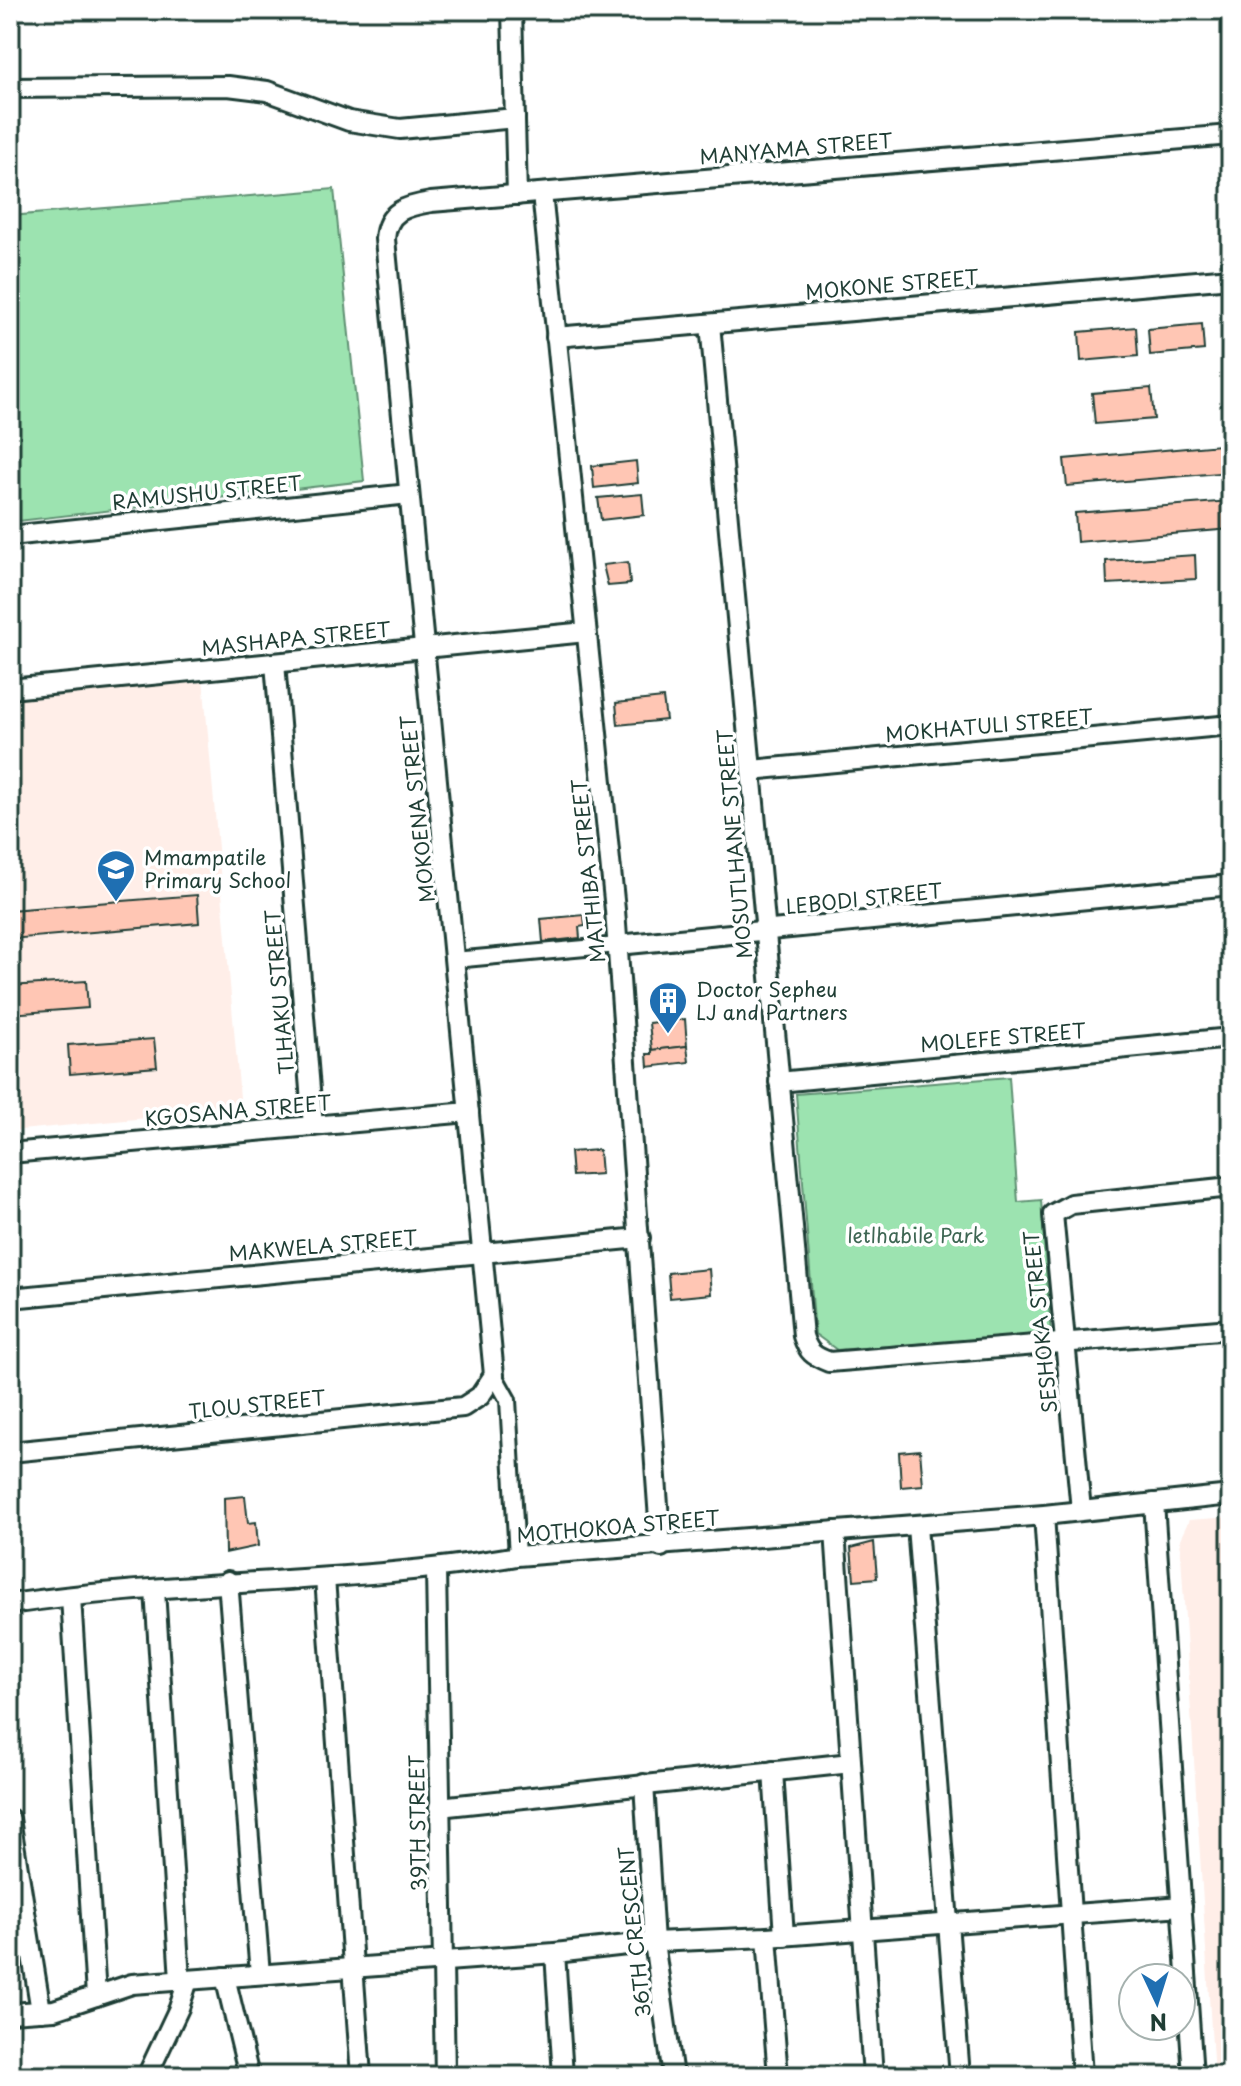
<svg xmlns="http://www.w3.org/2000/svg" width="1241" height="2086" font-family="'Playpen Sans',sans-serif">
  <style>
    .built { fill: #ffeee8 }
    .green { fill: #9ce3b0; stroke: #5e9072; stroke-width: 2 }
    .building { fill: #ffc6b4; stroke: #1f3d34; stroke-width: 2 }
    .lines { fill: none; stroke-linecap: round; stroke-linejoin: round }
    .pedestrian-casing { stroke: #1f3d34; stroke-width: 20 }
    .minor-casing { stroke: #1f3d34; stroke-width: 24 }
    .pedestrian { stroke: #fff; stroke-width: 14 }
    .minor { stroke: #fff; stroke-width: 18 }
    .labels { text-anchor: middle; stroke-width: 7; stroke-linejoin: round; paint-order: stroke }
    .street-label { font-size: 20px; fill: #1f3d34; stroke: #fff }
    .poi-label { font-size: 20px; fill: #1f3d34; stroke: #fff; text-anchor: start }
    .park-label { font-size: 20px; fill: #3e6653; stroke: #fff }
  </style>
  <rect width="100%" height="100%" fill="#fff"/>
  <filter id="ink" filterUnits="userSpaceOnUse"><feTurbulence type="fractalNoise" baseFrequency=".0125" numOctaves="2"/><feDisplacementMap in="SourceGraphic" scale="16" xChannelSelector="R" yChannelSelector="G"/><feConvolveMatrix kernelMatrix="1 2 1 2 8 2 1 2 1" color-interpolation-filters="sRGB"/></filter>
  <g filter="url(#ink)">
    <g class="built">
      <polygon points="203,678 241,1109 10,1131 10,697"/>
      <polygon points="1231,1517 1231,2076 1214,2076 1180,1539 1189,1520"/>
    </g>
    <g class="green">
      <polygon points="334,189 364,481 10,522 10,216"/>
      <polygon points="1009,1077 1018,1202 1041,1200 1051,1334 837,1350 815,1334 796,1094"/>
    </g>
    <g class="building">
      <polygon points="1202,324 1204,350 1150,355 1148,329"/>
      <polygon points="1136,327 1138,356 1081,361 1079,332"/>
      <polygon points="1151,388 1154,419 1095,424 1092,393"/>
      <polygon points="1231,444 1231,472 1067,486 1064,459"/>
      <polygon points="636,461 638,483 594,488 592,466"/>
      <polygon points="642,494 644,515 601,520 598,498"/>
      <polygon points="1231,501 1231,529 1077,542 1075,513"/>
      <polygon points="1195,555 1196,579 1107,584 1106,561"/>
      <polygon points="628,562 630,584 608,586 603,565"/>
      <polygon points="663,698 666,720 618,725 616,703"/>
      <polygon points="197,895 199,923 10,939 10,910"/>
      <polygon points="584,915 585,926 579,927 580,938 543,942 541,919"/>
      <polygon points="86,981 88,1008 10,1014 10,986"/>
      <polygon points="685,1019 687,1046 652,1050 649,1023"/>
      <polygon points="154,1039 157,1067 70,1074 68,1045"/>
      <polygon points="687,1046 689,1062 648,1067 647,1054 652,1054 652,1050"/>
      <polygon points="599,1150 601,1174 572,1176 570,1152"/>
      <polygon points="709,1269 711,1294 670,1298 668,1273"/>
      <polygon points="920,1450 923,1485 901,1487 899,1452"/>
      <polygon points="245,1496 248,1523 256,1522 258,1546 225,1553 224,1498"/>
      <polygon points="874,1542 877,1578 854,1580 851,1548"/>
    </g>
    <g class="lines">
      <g class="pedestrian-casing">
        <g id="pedestrian">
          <polyline points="454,960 618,945"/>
          <polyline points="494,1375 508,1400 517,1556"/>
        </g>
      </g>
      <g class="minor-casing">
        <g id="minor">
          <polyline points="512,10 517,195"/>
          <polyline points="10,88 228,86 267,91 349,121 400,129 515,118"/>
          <polyline points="542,193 615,910 661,1547"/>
          <path d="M710,324l93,1012c5,16 10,20 26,26l402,-33"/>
          <polyline points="556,337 1231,278"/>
          <polyline points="10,536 409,494"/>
          <polyline points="275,663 313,1126"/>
          <polyline points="10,689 586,632"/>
          <polyline points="751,770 1231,725"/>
          <polyline points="618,945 1231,885"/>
          <polyline points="779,1082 1231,1038"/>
          <polyline points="10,1153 469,1112"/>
          <polyline points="10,1298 640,1238"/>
          <path d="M10,1452l453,-45 17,-11 14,-21 -109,-1136c2,-28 21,-33 46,-37l800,-67"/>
          <polyline points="1154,1503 1193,2076"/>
          <polyline points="1081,1510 1053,1214 1071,1204 1231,1187"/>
          <polyline points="1044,1515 1082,2076"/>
          <polyline points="917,1526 960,2076"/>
          <polyline points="835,1531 873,2076"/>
          <polyline points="436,1570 445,2076"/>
          <polyline points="325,1578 361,2076"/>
          <polyline points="228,1581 260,1974"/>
          <polyline points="155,1590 180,1980"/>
          <polyline points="71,1597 96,1996"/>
          <path d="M10,1604c168,-25 339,-19 507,-48l527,-41 187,-20"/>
          <polyline points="773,1771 784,1936"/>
          <polyline points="644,1784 654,1942 673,2076"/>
          <polyline points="439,1807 851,1763"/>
          <polyline points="10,1819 41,2011"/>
          <polyline points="767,1937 778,2076"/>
          <polyline points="555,1953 563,2076"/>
          <polyline points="225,1977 249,2076"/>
          <polyline points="10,2013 54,2010 132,1984 555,1953 654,1942 767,1937 1182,1906"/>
          <polyline points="147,2076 179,2008 188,1980"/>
        </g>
      </g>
      <use href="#pedestrian" class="pedestrian"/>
      <use href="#minor" class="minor"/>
    </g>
  </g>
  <defs>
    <g id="school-pin" transform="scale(2)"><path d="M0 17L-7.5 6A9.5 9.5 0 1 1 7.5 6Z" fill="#1f6fb2" stroke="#fff"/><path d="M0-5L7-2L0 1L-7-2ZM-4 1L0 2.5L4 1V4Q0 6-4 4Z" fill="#fff"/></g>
    <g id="building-pin" transform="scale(2)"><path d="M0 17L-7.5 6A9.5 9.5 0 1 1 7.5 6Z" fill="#1f6fb2" stroke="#fff"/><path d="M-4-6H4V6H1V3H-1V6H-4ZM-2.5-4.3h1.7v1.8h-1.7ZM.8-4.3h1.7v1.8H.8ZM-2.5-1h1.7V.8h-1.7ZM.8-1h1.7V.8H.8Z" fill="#fff"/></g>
  </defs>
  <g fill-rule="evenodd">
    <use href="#school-pin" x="116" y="869"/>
    <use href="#building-pin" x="668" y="1001"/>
  </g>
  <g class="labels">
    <g class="street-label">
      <text transform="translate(796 149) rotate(-5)" y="7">MANYAMA STREET</text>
      <text transform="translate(892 285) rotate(-5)" y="7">MOKONE STREET</text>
      <text transform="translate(207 493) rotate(-6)" y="7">RAMUSHU STREET</text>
      <text transform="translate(296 639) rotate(-6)" y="7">MASHAPA STREET</text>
      <text transform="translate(989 726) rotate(-5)" y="7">MOKHATULI STREET</text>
      <text transform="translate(418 809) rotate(-96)" y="7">MOKOENA STREET</text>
      <text transform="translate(735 844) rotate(-95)" y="7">MOSUTLHANE STREET</text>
      <text transform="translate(589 871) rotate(-96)" y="7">MATHIBA STREET</text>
      <text transform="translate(864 899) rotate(-6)" y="7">LEBODI STREET</text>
      <text transform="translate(280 992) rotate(-95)" y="7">TLHAKU STREET</text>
      <text transform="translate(1003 1038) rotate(-5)" y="7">MOLEFE STREET</text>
      <text transform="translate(238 1111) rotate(-5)" y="7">KGOSANA STREET</text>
      <text transform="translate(323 1246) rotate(-5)" y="7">MAKWELA STREET</text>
      <text transform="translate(1041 1322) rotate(-96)" y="7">SESHOKA STREET</text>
      <text transform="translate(257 1405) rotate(-6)" y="7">TLOU STREET</text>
      <text transform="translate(618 1527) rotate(-5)" y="7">MOTHOKOA STREET</text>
      <text transform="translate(418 1823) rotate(-91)" y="7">39TH STREET</text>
      <text transform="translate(635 1932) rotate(-96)" y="7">36TH CRESCENT</text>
    </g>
    <g class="poi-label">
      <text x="144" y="865">Mmampatile<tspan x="144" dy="23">Primary School</tspan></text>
      <text x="696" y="997">Doctor Sepheu<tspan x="696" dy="23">LJ and Partners</tspan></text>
    </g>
    <g class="park-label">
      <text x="916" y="1243">letlhabile Park</text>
    </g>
  </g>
  <rect width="1241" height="2086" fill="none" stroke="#fff" stroke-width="40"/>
  <rect x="20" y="20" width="1201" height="2046" fill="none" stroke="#1f3d34" stroke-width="3" filter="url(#ink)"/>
  <g transform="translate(1157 2002) rotate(176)"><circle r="38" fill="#ffffff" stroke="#a5b1ae" stroke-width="2"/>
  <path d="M0-6L14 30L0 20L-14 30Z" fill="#1f6fb2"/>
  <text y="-12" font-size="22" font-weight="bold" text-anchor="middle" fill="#1f3d34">N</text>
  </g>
</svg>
